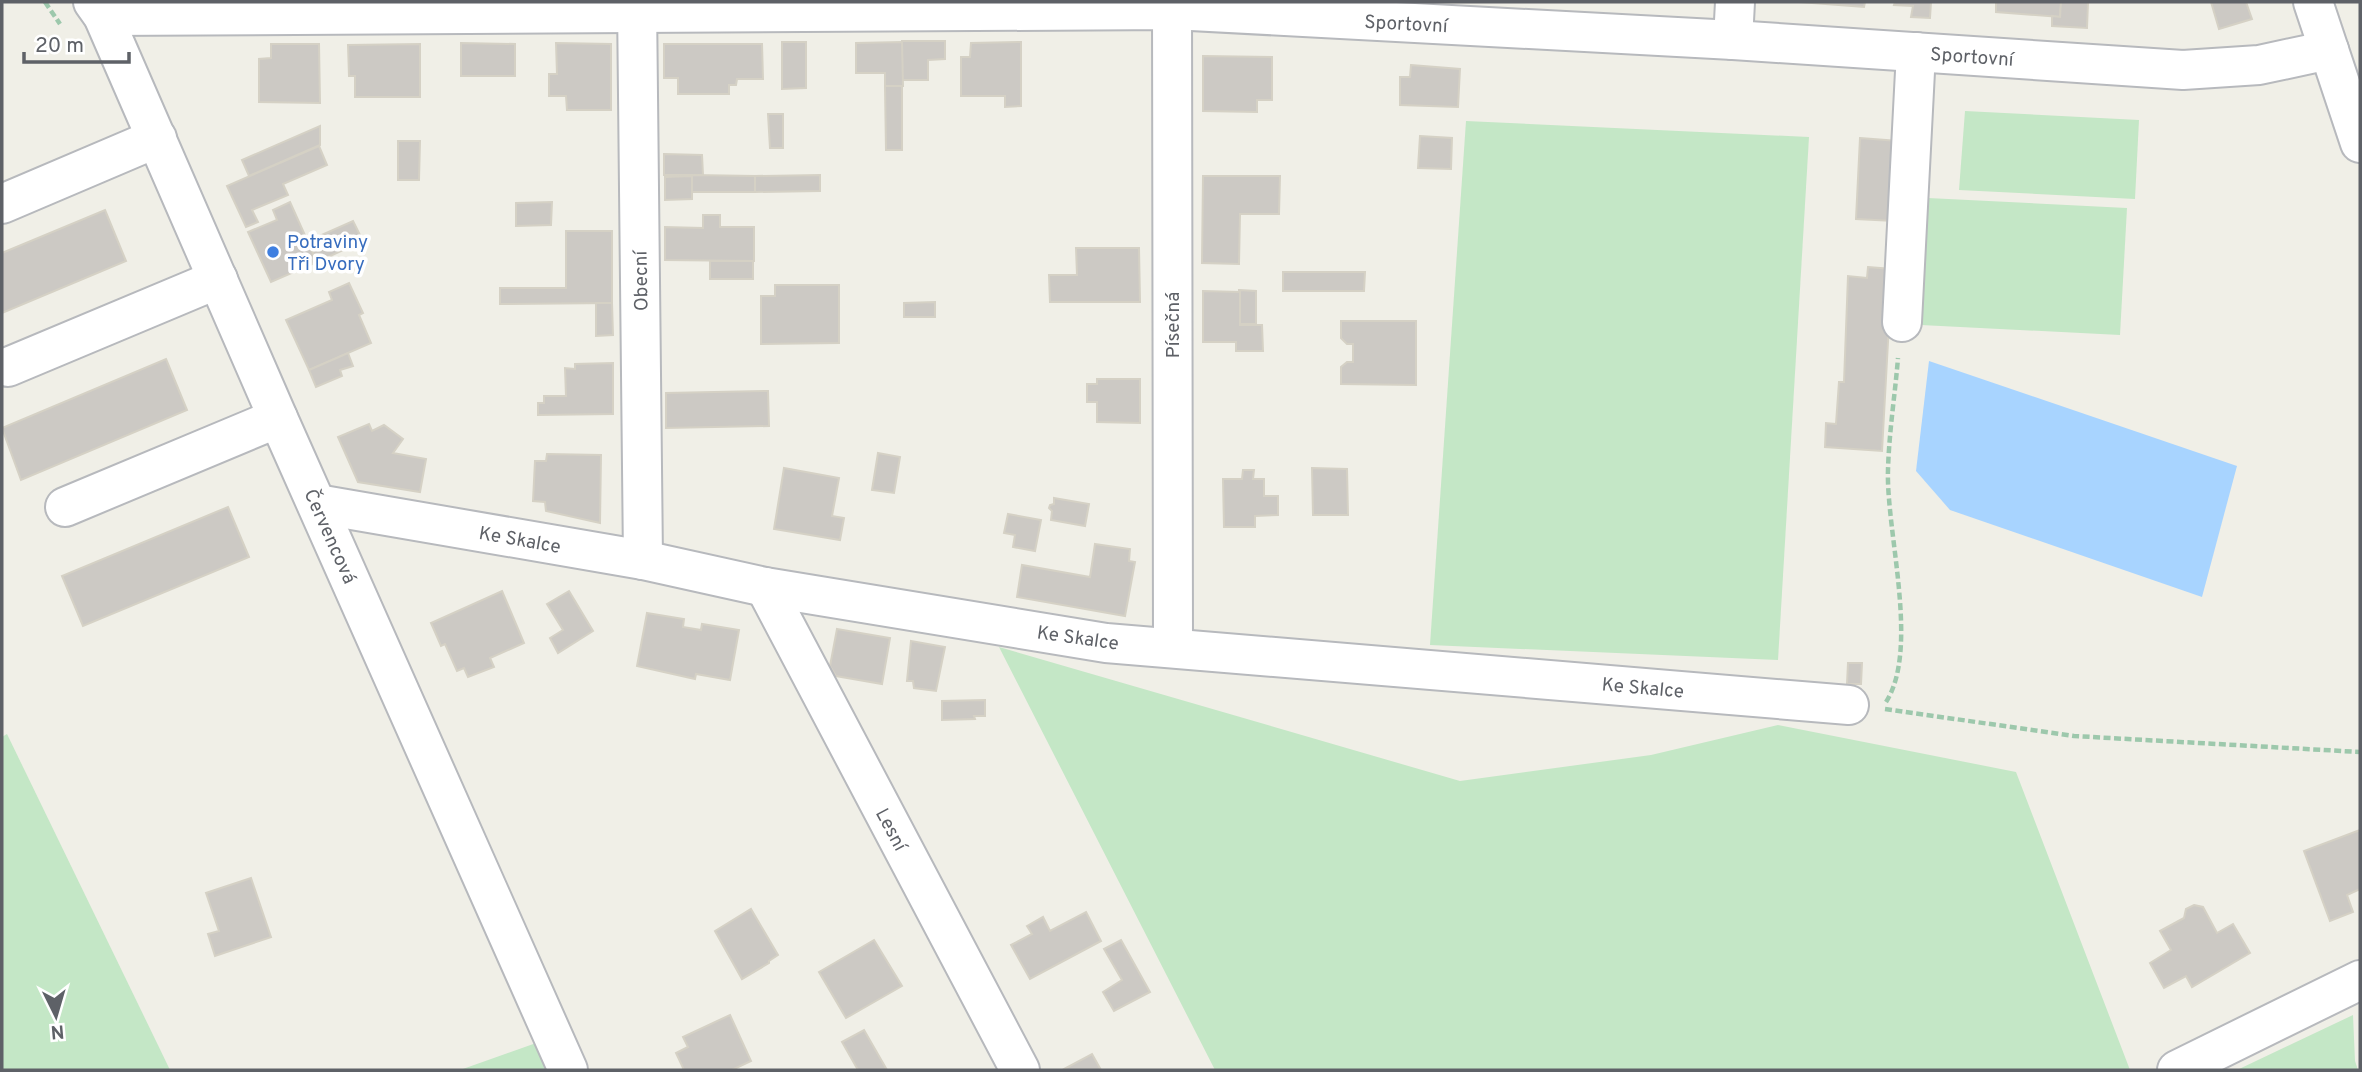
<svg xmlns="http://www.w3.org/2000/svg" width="2362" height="1072" font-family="Overpass,sans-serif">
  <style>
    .green { fill: #c4e7c6 }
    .water { fill: #a8d4ff }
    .building { fill: #ccc9c4; stroke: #d5d1c5; stroke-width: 2 }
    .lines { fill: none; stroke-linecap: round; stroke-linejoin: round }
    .minor-casing { stroke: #b7b9bd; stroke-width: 42 }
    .path { stroke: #9dc8ac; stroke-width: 4.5; stroke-dasharray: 7 3.5; stroke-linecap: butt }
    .minor { stroke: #fff; stroke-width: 38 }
    .shop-dot { fill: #3f7fe0; stroke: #fff; stroke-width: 2.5 }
    .labels { text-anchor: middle; stroke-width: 7; stroke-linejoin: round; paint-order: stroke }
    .street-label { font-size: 19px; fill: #5e6167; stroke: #fff }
    .shop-label { font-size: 19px; fill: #366cbe; stroke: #fff; text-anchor: start }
  </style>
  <rect width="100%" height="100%" fill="#f0efe7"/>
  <g class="green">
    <polygon points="1965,111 2139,120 2135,199 1959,190"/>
    <polygon points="1466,121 1809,137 1778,660 1430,645"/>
    <polygon points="1928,198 2127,208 2120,335 1921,325"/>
    <polygon points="999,647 1460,781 1651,755 1778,725 2016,772 2130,1070 1215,1070"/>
    <polygon points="7,734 156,1041 170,1070 2,1070 2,737"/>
    <polygon points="2353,1015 2355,1061 2358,1070 2237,1070"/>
    <polygon points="567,1032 585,1070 460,1070"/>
  </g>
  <polygon class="water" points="1929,361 2237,466 2202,597 1950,510 1916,471"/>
  <g class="building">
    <polygon points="1799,2 1865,2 1864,7"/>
    <polygon points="1895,2 1931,2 1930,18 1911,17 1913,6 1894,5"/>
    <polygon points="1996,2 2061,2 2060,17 1996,12"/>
    <polygon points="2061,2 2088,2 2087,28 2052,26 2052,16 2060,17"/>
    <polygon points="2211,2 2246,2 2252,19 2219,29"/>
    <polygon points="902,41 945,41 945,59 928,60 928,80 902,80"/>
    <polygon points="782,42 806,42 806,88 782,89"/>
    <polygon points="902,42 903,86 885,86 885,73 856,73 856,43"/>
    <polygon points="1021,42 1021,106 1005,107 1005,96 961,96 961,57 970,57 971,43"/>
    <polygon points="461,43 515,44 515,76 461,76"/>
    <polygon points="556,43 611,44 611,110 567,110 566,96 549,96 549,74 557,74"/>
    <polygon points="271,44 319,44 320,103 259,102 259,59 271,58"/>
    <polygon points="420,44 420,97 355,97 355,76 349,76 348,45"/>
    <polygon points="664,44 762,44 763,79 737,79 736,85 729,85 729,94 678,94 678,78 664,78"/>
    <polygon points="1203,56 1272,57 1272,100 1257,100 1257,112 1203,111"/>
    <polygon points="1411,65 1460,69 1458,107 1400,105 1400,77 1410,77"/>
    <polygon points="885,86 902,86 902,150 886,150"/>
    <polygon points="768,114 783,114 783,148 770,148"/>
    <polygon points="320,126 320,145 249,176 242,160"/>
    <polygon points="1420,136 1452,138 1451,169 1418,168"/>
    <polygon points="1860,138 1898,141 1894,221 1856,219"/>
    <polygon points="398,141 420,141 419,180 398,180"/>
    <polygon points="319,146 327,165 283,184 288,195 252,210 258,222 246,227 227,186"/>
    <polygon points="664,154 702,155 703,175 664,175"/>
    <polygon points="692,175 755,176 755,192 692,192"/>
    <polygon points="820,175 820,191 755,192 755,176"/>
    <polygon points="692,176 692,199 665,200 665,177"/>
    <polygon points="1203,176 1280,176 1279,214 1240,214 1239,264 1202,263"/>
    <polygon points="290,202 317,262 271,282 248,232 277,220 273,210"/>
    <polygon points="552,202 551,225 516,226 516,203"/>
    <polygon points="105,210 126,261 2,313 2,253"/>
    <polygon points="703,215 720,215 720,227 754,227 754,261 665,260 665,227 703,228"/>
    <polygon points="353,221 363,241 317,262 308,241"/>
    <polygon points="566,231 612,231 612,303 500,304 500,288 566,288"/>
    <polygon points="1076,248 1139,248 1140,302 1050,302 1049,275 1077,275"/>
    <rect x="710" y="261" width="43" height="18"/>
    <polygon points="1868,267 1892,269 1882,451 1825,447 1826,423 1836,424 1839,382 1844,382 1848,276 1867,278"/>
    <polygon points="1283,272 1365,272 1364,291 1283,291"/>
    <polygon points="349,283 363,313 359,315 371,343 309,370 286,320 332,300 329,292"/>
    <polygon points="775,285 839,285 839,343 761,344 761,296 775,296"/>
    <polygon points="1239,290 1256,291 1256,324 1240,324"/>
    <polygon points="1203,291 1240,292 1240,325 1262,325 1263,351 1236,351 1236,342 1203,342"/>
    <polygon points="935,302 935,317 904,317 904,303"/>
    <polygon points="596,303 612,303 613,335 596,336"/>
    <polygon points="1341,321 1416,321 1416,385 1341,384 1341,367 1347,362 1353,362 1353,344 1347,344 1341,338"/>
    <polygon points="348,353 353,366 340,370 342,376 316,387 309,370"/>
    <polygon points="166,359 187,410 21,480 2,428"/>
    <polygon points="613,363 613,414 538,415 538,403 544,403 544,396 566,396 565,368 575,369 575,364"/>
    <polygon points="1097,379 1140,379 1140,423 1097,422 1097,402 1087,402 1087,384 1097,384"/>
    <polygon points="768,391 769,426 666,428 666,393"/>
    <polygon points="369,424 372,431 384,425 403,439 393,453 426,459 420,492 358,482 338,437"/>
    <polygon points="878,453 900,457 894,493 872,490"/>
    <polygon points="547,454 601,455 600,523 546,511 545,502 533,501 535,461 546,461"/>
    <polygon points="784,468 839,478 832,516 844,518 840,540 774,529"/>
    <polygon points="1312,468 1347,469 1348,515 1313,515"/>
    <polygon points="1243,470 1254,470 1253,479 1264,479 1264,496 1278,496 1278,515 1255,516 1255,527 1224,527 1223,479 1242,479"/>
    <polygon points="1054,498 1089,504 1085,526 1051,520 1052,511 1049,508 1050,505 1054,504"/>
    <polygon points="228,507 249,557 83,626 62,576"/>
    <polygon points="1008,514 1041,520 1035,551 1013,547 1015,535 1004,533"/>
    <polygon points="1095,544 1130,549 1129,561 1135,562 1125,616 1017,597 1022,565 1090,577"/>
    <polygon points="502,591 524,643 490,658 494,667 468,677 464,668 457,671 445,644 441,646 431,623"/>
    <polygon points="569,591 593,631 558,653 550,638 563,630 547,604"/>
    <polygon points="647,613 684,619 683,627 701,630 702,624 739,630 730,680 696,674 695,679 637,666"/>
    <polygon points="837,629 890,638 882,684 836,676 830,666"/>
    <polygon points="911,641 945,647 936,691 914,688 913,681 907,681"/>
    <polygon points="1848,663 1862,663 1861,684 1847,684"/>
    <polygon points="985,700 985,716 974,716 975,719 942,720 942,701"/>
    <polygon points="2360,830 2360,889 2347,895 2353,912 2330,921 2304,851"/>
    <polygon points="251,878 271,937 215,956 208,934 219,931 206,893"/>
    <polygon points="2194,905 2203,907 2217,933 2233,924 2250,953 2192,987 2186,976 2164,988 2150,963 2171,950 2160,931 2184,918 2186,909"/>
    <polygon points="751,909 778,955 769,961 769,963 742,979 715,931"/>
    <polygon points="1086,912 1101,941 1030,979 1011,945 1032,934 1027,926 1043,917 1050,931"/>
    <polygon points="874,940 902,986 846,1018 819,972"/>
    <polygon points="1121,940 1150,992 1114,1011 1103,992 1122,980 1104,949"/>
    <polygon points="730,1015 751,1061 732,1070 684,1070 676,1053 688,1047 683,1037"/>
    <polygon points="864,1030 887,1070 858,1070 842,1042"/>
    <polygon points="1092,1054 1101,1070 1065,1070 1064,1069"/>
  </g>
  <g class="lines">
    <g class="minor-casing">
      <g id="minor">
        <polyline points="93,2 103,16 278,418 568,1070"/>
        <polyline points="637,2 643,560"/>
        <polyline points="1172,2 1173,647"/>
        <polyline points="2313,2 2360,143"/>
        <polyline points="103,16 1172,10 1733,40 2183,70 2259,65 2329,50"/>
        <polyline points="1733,40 1735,2"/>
        <polyline points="2,204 157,138"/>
        <polyline points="1902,322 1916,52"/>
        <polyline points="8,367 218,279"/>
        <polyline points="317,504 643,560 765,587 1106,643 1849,705"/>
        <polyline points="65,507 278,418"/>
        <polyline points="765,587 1020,1070"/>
        <polyline points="2177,1070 2360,980"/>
      </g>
    </g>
    <g class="path">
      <polyline points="45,2 60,24"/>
      <path d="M1886,702c34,-53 0,-170 2,-232 1,-38 7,-75 10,-112"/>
      <polyline points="1885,709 2074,736 2360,752"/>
    </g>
    <use href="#minor" class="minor"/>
  </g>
  <circle class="shop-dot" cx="273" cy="252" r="7"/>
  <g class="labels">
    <g class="street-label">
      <text transform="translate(1406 23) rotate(3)" y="7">Sportovní</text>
      <text transform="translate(1972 56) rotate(4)" y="7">Sportovní</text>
      <text transform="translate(640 281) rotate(-91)" y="7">Obecní</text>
      <text transform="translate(1172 325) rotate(-90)" y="7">Písečná</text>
      <text transform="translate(331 536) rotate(66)" y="7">Červencová</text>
      <text transform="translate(520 539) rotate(10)" y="7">Ke Skalce</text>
      <text transform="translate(1078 637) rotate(8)" y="7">Ke Skalce</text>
      <text transform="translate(1643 687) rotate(5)" y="7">Ke Skalce</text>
      <text transform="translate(892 829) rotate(62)" y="7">Lesní</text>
    </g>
    <g class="shop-label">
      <text x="287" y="248">Potraviny<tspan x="287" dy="22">Tři Dvory</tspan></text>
    </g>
  </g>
  <rect width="2362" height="1072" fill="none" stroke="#5e6167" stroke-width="7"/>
  <g transform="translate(56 1016) rotate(175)" stroke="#ffffff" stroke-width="5" paint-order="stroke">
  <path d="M0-5L12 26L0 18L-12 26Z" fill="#5e6167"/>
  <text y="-10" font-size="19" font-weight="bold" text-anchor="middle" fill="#5e6167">N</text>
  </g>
  <path d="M24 52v10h105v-10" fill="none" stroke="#5e6167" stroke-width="3.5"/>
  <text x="35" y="52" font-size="21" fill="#5e6167" stroke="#ffffff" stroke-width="5" paint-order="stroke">20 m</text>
</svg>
